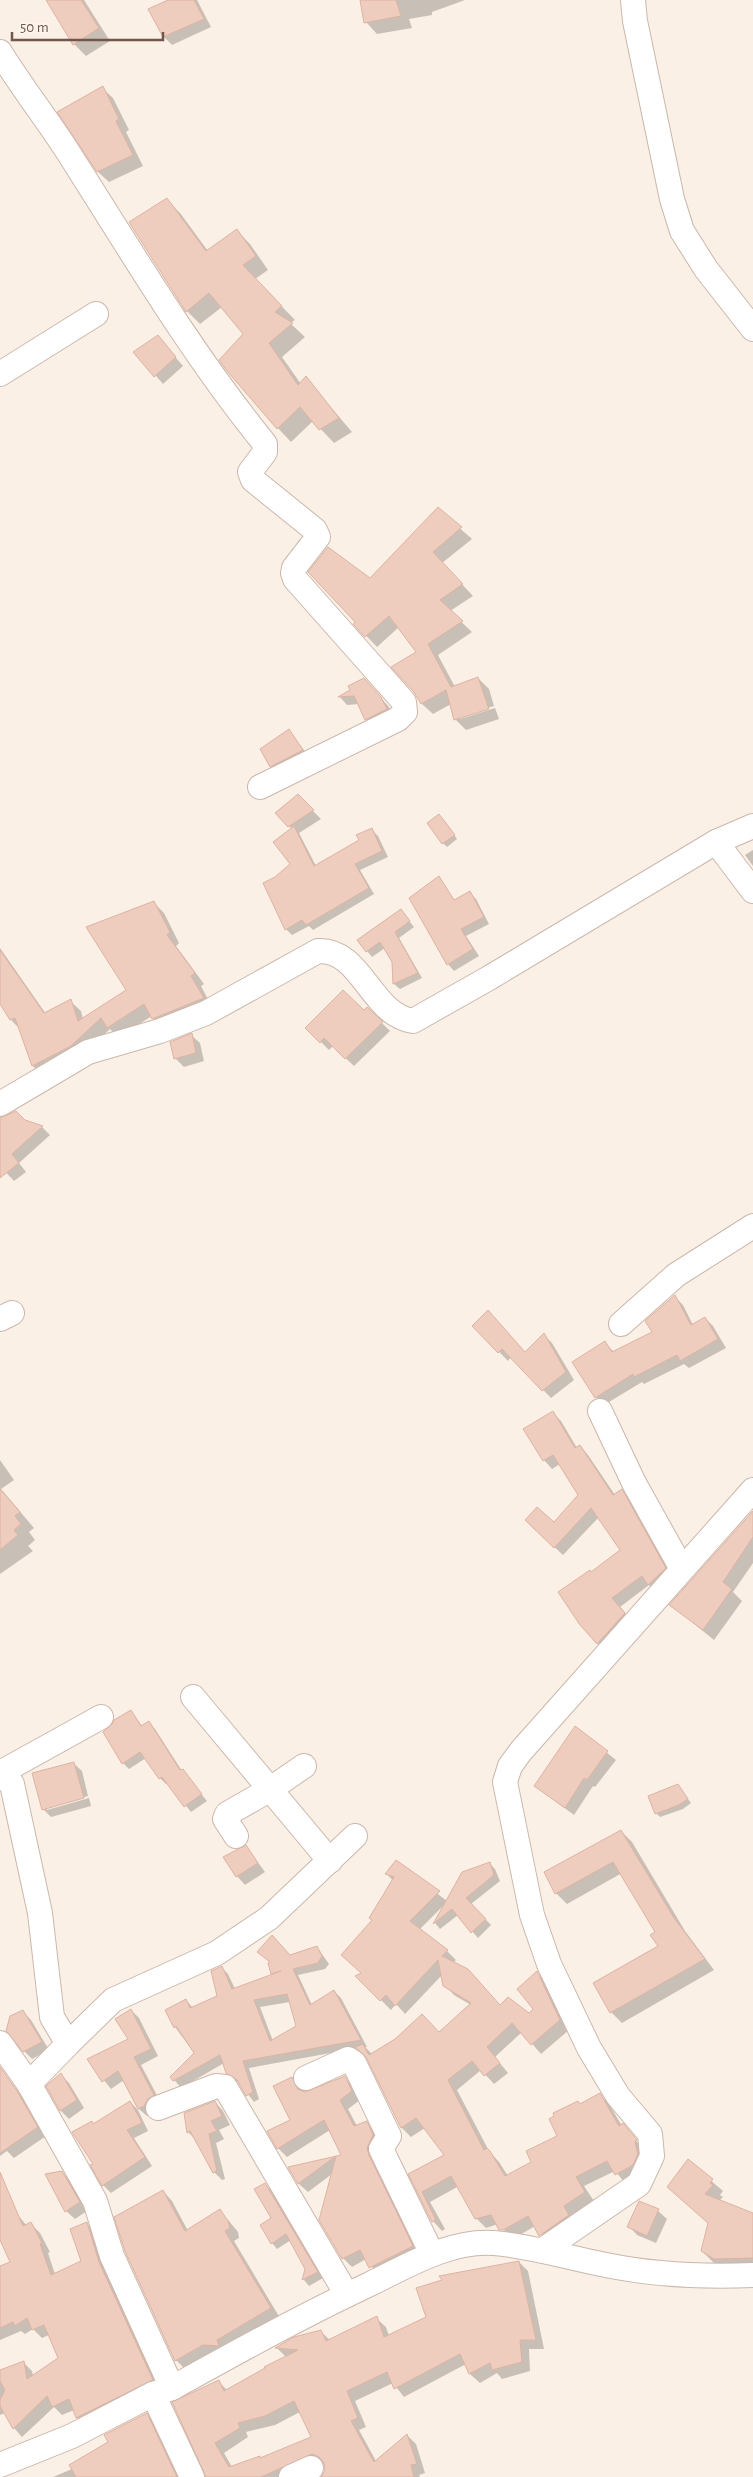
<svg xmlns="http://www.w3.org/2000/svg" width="753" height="2477" font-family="'Alegreya Sans',sans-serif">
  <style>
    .shadow { fill: #0003; fill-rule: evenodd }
    .building { fill: #eecdbf; stroke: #dfb2a1; fill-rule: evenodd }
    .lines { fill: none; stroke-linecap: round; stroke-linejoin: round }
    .minor-casing { stroke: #cbb7ac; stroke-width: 26 }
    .minor { stroke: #fff; stroke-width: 24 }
  </style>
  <rect width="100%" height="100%" fill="#faf0e5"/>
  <g class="shadow">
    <polygon points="48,0 84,0 110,41 86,56 74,44"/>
    <polygon points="171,0 197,0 211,27 172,45 164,37"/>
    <polygon points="361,0 465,0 432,12 432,15 409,19 412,28 377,34 366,22"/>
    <polygon points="102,88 113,98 129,130 126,132 143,166 109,182 98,172"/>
    <polygon points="167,200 180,213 208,251 237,231 250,244 268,270 255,279 295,320 290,323 305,337 282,357 301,384 306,378 352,432 334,443 313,421 291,442 259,408 220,360 244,334 222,307 200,324 187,311 130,223"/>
    <polygon points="158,337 183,366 163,384 135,352"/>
    <polygon points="438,509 472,539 442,563 473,596 450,611 472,632 438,655 455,687 478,678 489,689 494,706 460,716 460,719 495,708 499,719 466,730 455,719 451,704 433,714 422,704 415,692 418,653 399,627 377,647 355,624 370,579"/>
    <polygon points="372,688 389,707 394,718 375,727 366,719 359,704 347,705 340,697 352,690"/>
    <polygon points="289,731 311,759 280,774 271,766"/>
    <polygon points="298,796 321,819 299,833 316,866 360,841 372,830 378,836 388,857 360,870 374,894 313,930 309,926 292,935 286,929 275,878 292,865 292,829 277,813"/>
    <polygon points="443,819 457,839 447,847 443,843"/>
    <polygon points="753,850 753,866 745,855"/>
    <polygon points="438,878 455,901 470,893 476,899 489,924 466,936 479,956 454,971 448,964 411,898"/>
    <polygon points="153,902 164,913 179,943 176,946 204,984 201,986 213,1009 163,1029 152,1016 118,1037 110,1029 81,1056 43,1076 33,1066 20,1029 11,1020 0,1001 0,948 46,1014 70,1001 81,1011 83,1019 128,990"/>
    <polygon points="401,911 414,927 399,938 422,978 400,989 394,984 393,962 385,948 372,957 367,951"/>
    <polygon points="367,1008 390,1031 354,1066 333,1046 329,1050 307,1028 364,1012"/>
    <polygon points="191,1035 200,1043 204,1061 184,1067 175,1058"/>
    <polygon points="42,1127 50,1135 19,1163 26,1172 14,1181 0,1166 0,1140"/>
    <polygon points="675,1297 683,1305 693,1325 705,1318 713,1326 726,1348 689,1368 684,1364 644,1384 642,1382 604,1405 596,1397 605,1343 614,1352 654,1332"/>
    <polygon points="474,1326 525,1354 544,1335 552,1343 574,1380 551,1398 511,1357 508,1361"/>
    <polygon points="553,1413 561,1421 577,1448 580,1446 588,1455 615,1495 621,1491 630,1499 673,1577 657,1593 649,1585 620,1607 633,1622 606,1652 581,1624 622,1550 599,1517 563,1555 535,1529 554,1524 580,1495 560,1464 552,1469 544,1460"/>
    <polygon points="0,1460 14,1480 1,1489 34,1528 29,1532 35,1540 28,1546 33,1551 0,1574"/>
    <polygon points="753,1513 753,1563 733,1592 742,1601 714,1640 671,1605"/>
    <polygon points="131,1712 143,1727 149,1723 155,1729 182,1771 207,1801 191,1812 168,1783 166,1784 160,1778 146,1758 129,1769 123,1763"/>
    <polygon points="576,1728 616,1760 595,1787 593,1786 574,1815 535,1786"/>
    <polygon points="73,1763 82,1771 88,1796 47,1807 47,1810 89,1798 91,1806 51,1817 43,1809"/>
    <polygon points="678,1786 691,1803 683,1809 660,1817 656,1813"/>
    <polygon points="621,1831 632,1842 685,1931 714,1970 622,2023 611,2012 660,1946 657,1932 622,1873 567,1904 556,1893"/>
    <polygon points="246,1846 265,1872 245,1885 237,1876"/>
    <path d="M396,1862l51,39 42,-38 6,6 5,12 -29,23 20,21 -13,13 -20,-23 -18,14 -5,-6 8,-17 -24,24 28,21 9,9 -3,3 47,43 29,9 6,-6 2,-36 9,9 23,48 -28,24 -19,-22 -27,25 13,16 -14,11 -13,-14 -24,20 32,61 10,11 9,14 25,-13 26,-26 21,-32 20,-10 9,9 13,22 23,24 -19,34 -11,-13 -31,15 10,15 -44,43 -15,-18 -22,13 -15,-15 -12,4 -10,-10 -17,-32 -29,16 15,27 -3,2 -9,-10 -23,-47 36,-19 -21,-27 -14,9 -9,-9 -34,-70 -10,-10 -109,20 10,31 -5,3 -14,-18 -13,-11 -3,-10 -43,25 -9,-11 23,-23 -20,-27 11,-27 7,8 25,-11 3,-30 7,7 7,15 39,-14 -3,-12 -12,-11 32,4 26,-9 12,17 -4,5 -27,6 14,30 22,-14 7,7 26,49h-2l7,7 68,-20 31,-29 -17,-10 -9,-10 -3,-10 -37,39 -9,-10 -5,6 -34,-34 5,-2 12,-54 19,-39 -6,-7zM290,2002l8,25 -25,14 -13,-34z"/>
    <polygon points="131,2010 139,2018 158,2056 141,2065 161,2103 147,2116 139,2109 124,2080 111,2089 88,2060 129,2039"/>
    <polygon points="23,2012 31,2020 49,2050 32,2059 24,2051"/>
    <polygon points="0,2068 26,2102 46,2136 14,2158 7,2151 0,2156"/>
    <polygon points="61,2075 69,2083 84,2108 69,2119 61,2111 48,2086"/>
    <polygon points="344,2077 353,2086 360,2100 348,2109 357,2126 366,2123 375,2131 421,2255 379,2276 366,2259 352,2267 343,2258 332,2174 308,2192 299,2184 290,2168 343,2156 330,2130 287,2157 278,2148 268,2131 291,2121 292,2078 305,2093"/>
    <polygon points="130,2102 138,2110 148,2131 134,2138 152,2166 111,2193 103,2185 95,2165 93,2125"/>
    <polygon points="215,2102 223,2111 230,2125 219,2130 224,2139 216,2143 225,2179 222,2180 214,2172 196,2140 188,2132"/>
    <polygon points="688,2161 723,2191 720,2195 723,2197 719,2201 753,2214 753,2270 726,2270 713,2262 702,2251 709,2224 668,2187"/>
    <polygon points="62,2172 70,2181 87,2211 75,2219 66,2211 46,2175"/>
    <polygon points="265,2185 271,2190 323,2278 309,2286 304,2280 307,2269 291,2240 277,2249 272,2243 272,2219"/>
    <polygon points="163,2191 172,2201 188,2231 219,2211 229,2221 238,2232 239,2238 234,2241 280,2318 186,2370 176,2360"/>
    <polygon points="658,2211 667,2219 656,2243 637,2235 629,2226"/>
    <polygon points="17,2214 27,2226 31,2224 40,2233 50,2252 48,2253 55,2274 83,2262 87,2224 96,2232 161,2389 86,2427 77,2418 74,2410 62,2415 54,2407 22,2437 14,2428 5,2413 0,2415 0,2371 23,2362 32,2371 33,2376 60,2359 49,2335 42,2338 33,2329 25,2334 21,2331 0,2340 0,2278 12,2262 0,2236 0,2222"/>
    <path d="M519,2262l9,9 16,78h-15l1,22 -28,8 -5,-6 -17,10 -10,-9 -4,-10 -62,33 -11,-14 -38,18 11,26 -7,3 17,31 31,-26 9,9 9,29 -6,2 1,2h-99l5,-7 -3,-7 -33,14h-85l13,-96 10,10 58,-34 -9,-9 43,-17 10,9 46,-22 10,9 3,9 38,-18zM300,2412l13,26 -52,21 -29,8 -8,-14 24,-16 -2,-5 29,-7z"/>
    <polygon points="146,2414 156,2423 181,2477 53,2477 72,2469"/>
  </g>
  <g class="building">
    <polygon points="46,0 81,0 99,28 73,45"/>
    <polygon points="168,0 194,0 204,19 163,37 148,9"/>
    <polygon points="360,0 396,0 401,16 364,23"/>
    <polygon points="103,86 119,119 116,121 133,155 97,172 57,112"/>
    <polygon points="167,198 206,251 237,229 256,256 243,265 282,306 275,312 293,323 269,343 298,385 306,376 339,418 319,430 300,407 277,429 227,371 219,360 243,334 209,293 186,312 129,222"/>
    <polygon points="158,335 176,357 154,377 133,352"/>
    <polygon points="438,507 462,527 433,552 463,584 440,600 463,621 428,644 451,687 478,677 489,709 454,720 446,690 421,704 414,692 391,667 416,652 389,616 365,637 353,624 355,622 308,572 328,547 370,578"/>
    <polygon points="364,678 381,697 387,709 365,720 354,696 338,697 350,690 348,686"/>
    <polygon points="289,729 303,750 270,767 260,749"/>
    <polygon points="298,794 314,810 288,827 275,813"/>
    <polygon points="439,814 455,835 442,844 427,823"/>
    <polygon points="294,826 314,866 359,840 356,835 372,828 382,851 355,864 369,888 306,925 302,920 285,930 263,883 275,877 290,864 273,842"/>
    <polygon points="439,876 454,900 470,891 484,917 461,929 473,949 447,965 409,898"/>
    <polygon points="154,901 170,932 167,935 195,973 191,976 204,998 152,1019 144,1004 107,1028 101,1018 71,1046 32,1066 15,1018 10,1020 0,1004 0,950 44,1013 71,999 78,1021 126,990 86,927"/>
    <polygon points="401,909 410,921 395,932 418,973 393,984 392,962 380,942 366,952 357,940"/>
    <polygon points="343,990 364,1010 367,1007 383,1022 345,1059 324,1038 320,1043 305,1028"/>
    <polygon points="192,1033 196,1053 174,1059 170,1042"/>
    <polygon points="16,1111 25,1120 43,1126 12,1154 19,1163 0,1178 0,1118"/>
    <polygon points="675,1295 691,1325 705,1317 718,1339 680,1361 677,1355 634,1377 633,1374 595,1398 572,1362 605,1341 612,1352 652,1332 645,1321"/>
    <polygon points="488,1310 525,1352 544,1333 566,1372 542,1391 502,1349 498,1353 472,1326"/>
    <polygon points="553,1411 575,1448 580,1445 613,1495 622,1489 666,1568 648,1585 642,1576 612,1598 625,1613 597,1644 580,1625 558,1592 590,1570 591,1572 620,1550 591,1508 554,1548 525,1520 537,1507 554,1522 578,1495 553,1455 543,1461 523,1429"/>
    <polygon points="0,1489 20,1512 15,1516 21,1524 14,1530 18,1535 0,1550"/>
    <polygon points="753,1511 753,1537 723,1582 732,1589 703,1630 669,1605"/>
    <polygon points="131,1710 141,1726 149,1721 180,1770 183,1769 202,1794 184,1807 162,1777 159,1779 140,1752 122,1764 103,1732 112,1724 114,1720"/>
    <polygon points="575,1726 608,1751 587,1780 584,1778 565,1808 534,1786"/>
    <polygon points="74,1762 84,1798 42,1810 32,1773"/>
    <polygon points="678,1784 688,1799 679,1805 655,1814 648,1796"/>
    <polygon points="621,1830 674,1918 705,1959 610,2013 593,1983 658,1946 650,1935 655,1932 613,1862 555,1894 544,1872"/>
    <polygon points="246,1845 258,1863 236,1877 223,1857"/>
    <polygon points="396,1860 440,1891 410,1921 448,1950 442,1956 468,1969 500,2005 508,1997 529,2013 533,2009 517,1989 537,1971 560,2020 531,2045 512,2023 487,2047 500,2063 484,2076 472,2061 448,2080 484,2150 487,2148 490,2151 505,2176 531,2162 526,2151 557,2136 549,2119 554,2116 553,2113 578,2101 580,2104 600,2093 619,2126 623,2123 637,2140 635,2142 638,2154 633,2165 615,2175 607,2161 576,2177 585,2192 564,2206 569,2215 539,2236 528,2216 503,2230 499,2230 491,2215 475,2219 451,2176 422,2192 436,2220 432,2222 408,2174 444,2155 416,2118 401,2128 366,2057 355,2047 363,2044 369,2055 395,2039 422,2014 439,2032 471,2003 443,1986 438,1960 395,2006 386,1995 380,2001 355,1976 361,1973 341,1955 372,1920 369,1918 394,1877 385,1874"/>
    <polygon points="490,1862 494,1875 466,1898 486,1919 471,1933 452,1909 433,1924 462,1872"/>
    <path d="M272,1935l18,20 27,-9 5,10 -4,7 -25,6 17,36 24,-15 27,50 -118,21 10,31 -7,4 -9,-16 -11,-7 -6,-18 -47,26 -3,-4 24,-24 -18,-27 -2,2 -9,-18 21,-11 4,9 27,-12 -6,-25 11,-5 10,23 49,-18 -10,3 -3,-11 2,-1 -13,-10zM287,1994l9,32 -26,15 -16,-41z"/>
    <polygon points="131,2009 151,2049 134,2057 154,2095 148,2099 144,2106 138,2109 118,2071 102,2082 87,2059 128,2039 115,2019"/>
    <polygon points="23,2010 42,2042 23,2052 6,2031 10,2016"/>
    <polygon points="0,2067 17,2091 38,2127 0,2153"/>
    <polygon points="61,2073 77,2100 60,2111 46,2086"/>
    <polygon points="345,2076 352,2091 340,2100 354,2126 367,2121 373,2135 367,2148 369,2155 413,2246 369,2268 360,2250 342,2259 319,2220 336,2156 298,2184 288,2167 341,2155 324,2120 277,2149 267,2131 290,2120 273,2086 292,2077 298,2089 305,2092"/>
    <polygon points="130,2101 142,2123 127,2130 145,2157 102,2186 90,2165 93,2164 72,2132 92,2121 93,2124"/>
    <polygon points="215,2101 222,2116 211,2121 217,2131 209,2134 217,2171 213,2173 190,2131 187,2133 184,2113"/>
    <polygon points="688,2159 713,2179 710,2183 713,2185 705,2194 753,2213 753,2258 714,2259 701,2251 708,2223 667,2187"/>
    <polygon points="62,2171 80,2202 65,2212 45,2174"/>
    <polygon points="0,2172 23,2226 31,2222 42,2243 40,2244 51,2275 81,2261 70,2229 87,2222 99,2262 153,2380 76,2418 69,2399 52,2407 47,2396 13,2429 0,2406 0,2400 5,2390 0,2381 0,2370 24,2361 27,2379 58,2358 44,2325 32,2330 27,2318 15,2326 13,2322 0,2328 0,2266 10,2262 0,2240"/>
    <polygon points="265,2183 318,2272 302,2280 305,2269 286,2234 271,2244 260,2225 271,2218 254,2189"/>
    <polygon points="163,2190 185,2231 220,2209 228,2221 230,2228 225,2231 271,2308 217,2340 219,2346 203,2345 175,2361 125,2251 114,2217"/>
    <polygon points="639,2201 659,2209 647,2236 627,2227"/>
    <path d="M519,2261l17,79h-16l2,22 -30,8 -2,-7 -21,11 -9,-20 -66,35 -7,-17 -40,19 11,27 -7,3 23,41 33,-28 10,30 -6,1 3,12h-93l4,-7 -1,-7 -5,-6 -7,-3 -51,23h-55l-34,-75 47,-22 5,11 41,-23 -1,-1 34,-17 -23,-2 19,-11 27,-7 5,11 51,-25 7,21 42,-20 -10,-29 26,-8 -3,-4zM294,2401l17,36 -51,21v-2l-31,11 -14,-24 25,-15 -2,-5 27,-7z"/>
    <polygon points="147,2413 177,2477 76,2477 69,2465 108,2442 104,2435"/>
  </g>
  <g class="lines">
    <g class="minor-casing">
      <g id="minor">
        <polyline points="633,0 635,21 672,199 682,231 706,269 753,329"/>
        <path d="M0,52c21,34 46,66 68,100 63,99 123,201 197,292v8l-15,20 3,8 62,50 3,7 -24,31 -1,5 2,6 109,123 1,10 -7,7 -138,68"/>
        <polyline points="0,374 96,314"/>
        <polyline points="716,842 753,891"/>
        <path d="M0,1104l88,-52 72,-21 46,-18 112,-62c44,-2 52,63 95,70l76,-43 227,-136 37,-16"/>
        <polyline points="0,1319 12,1313"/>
        <polyline points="621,1324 676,1275 753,1226"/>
        <polyline points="600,1411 634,1483 682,1569"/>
        <polyline points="193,1697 330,1861"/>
        <polyline points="0,1773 101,1717"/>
        <polyline points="0,1778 8,1780 12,1784 40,1913 52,2017 68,2044 29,2084 0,2043"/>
        <polyline points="236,1836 225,1819 227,1814 269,1790 304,1766"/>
        <polyline points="68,2044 113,2000 217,1953 269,1918 355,1836"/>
        <polyline points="306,2078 348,2059 354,2063 389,2136 381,2149 432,2254"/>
        <polyline points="29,2084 95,2201 112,2256 172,2388"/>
        <polyline points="158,2108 216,2086 225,2087 347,2295"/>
        <polyline points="543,2250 639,2184 652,2156 650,2134 618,2096 589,2048 549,1964 532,1915 505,1782 510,1766 521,1751 753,1490"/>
        <polyline points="153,2394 192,2477"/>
        <path d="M0,2465l72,-29 81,-42 19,-6c65,-36 130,-72 198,-104 39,-19 80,-44 124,-41 38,3 75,15 112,22 48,10 98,12 147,10"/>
        <polyline points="291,2477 311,2468"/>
      </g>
    </g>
    <use href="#minor" class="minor"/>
  </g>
  <path d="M12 32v8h151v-8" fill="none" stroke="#71564c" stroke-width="2.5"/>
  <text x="20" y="32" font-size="15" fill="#71564c" stroke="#fdf4eb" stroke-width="4" paint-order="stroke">50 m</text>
</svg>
